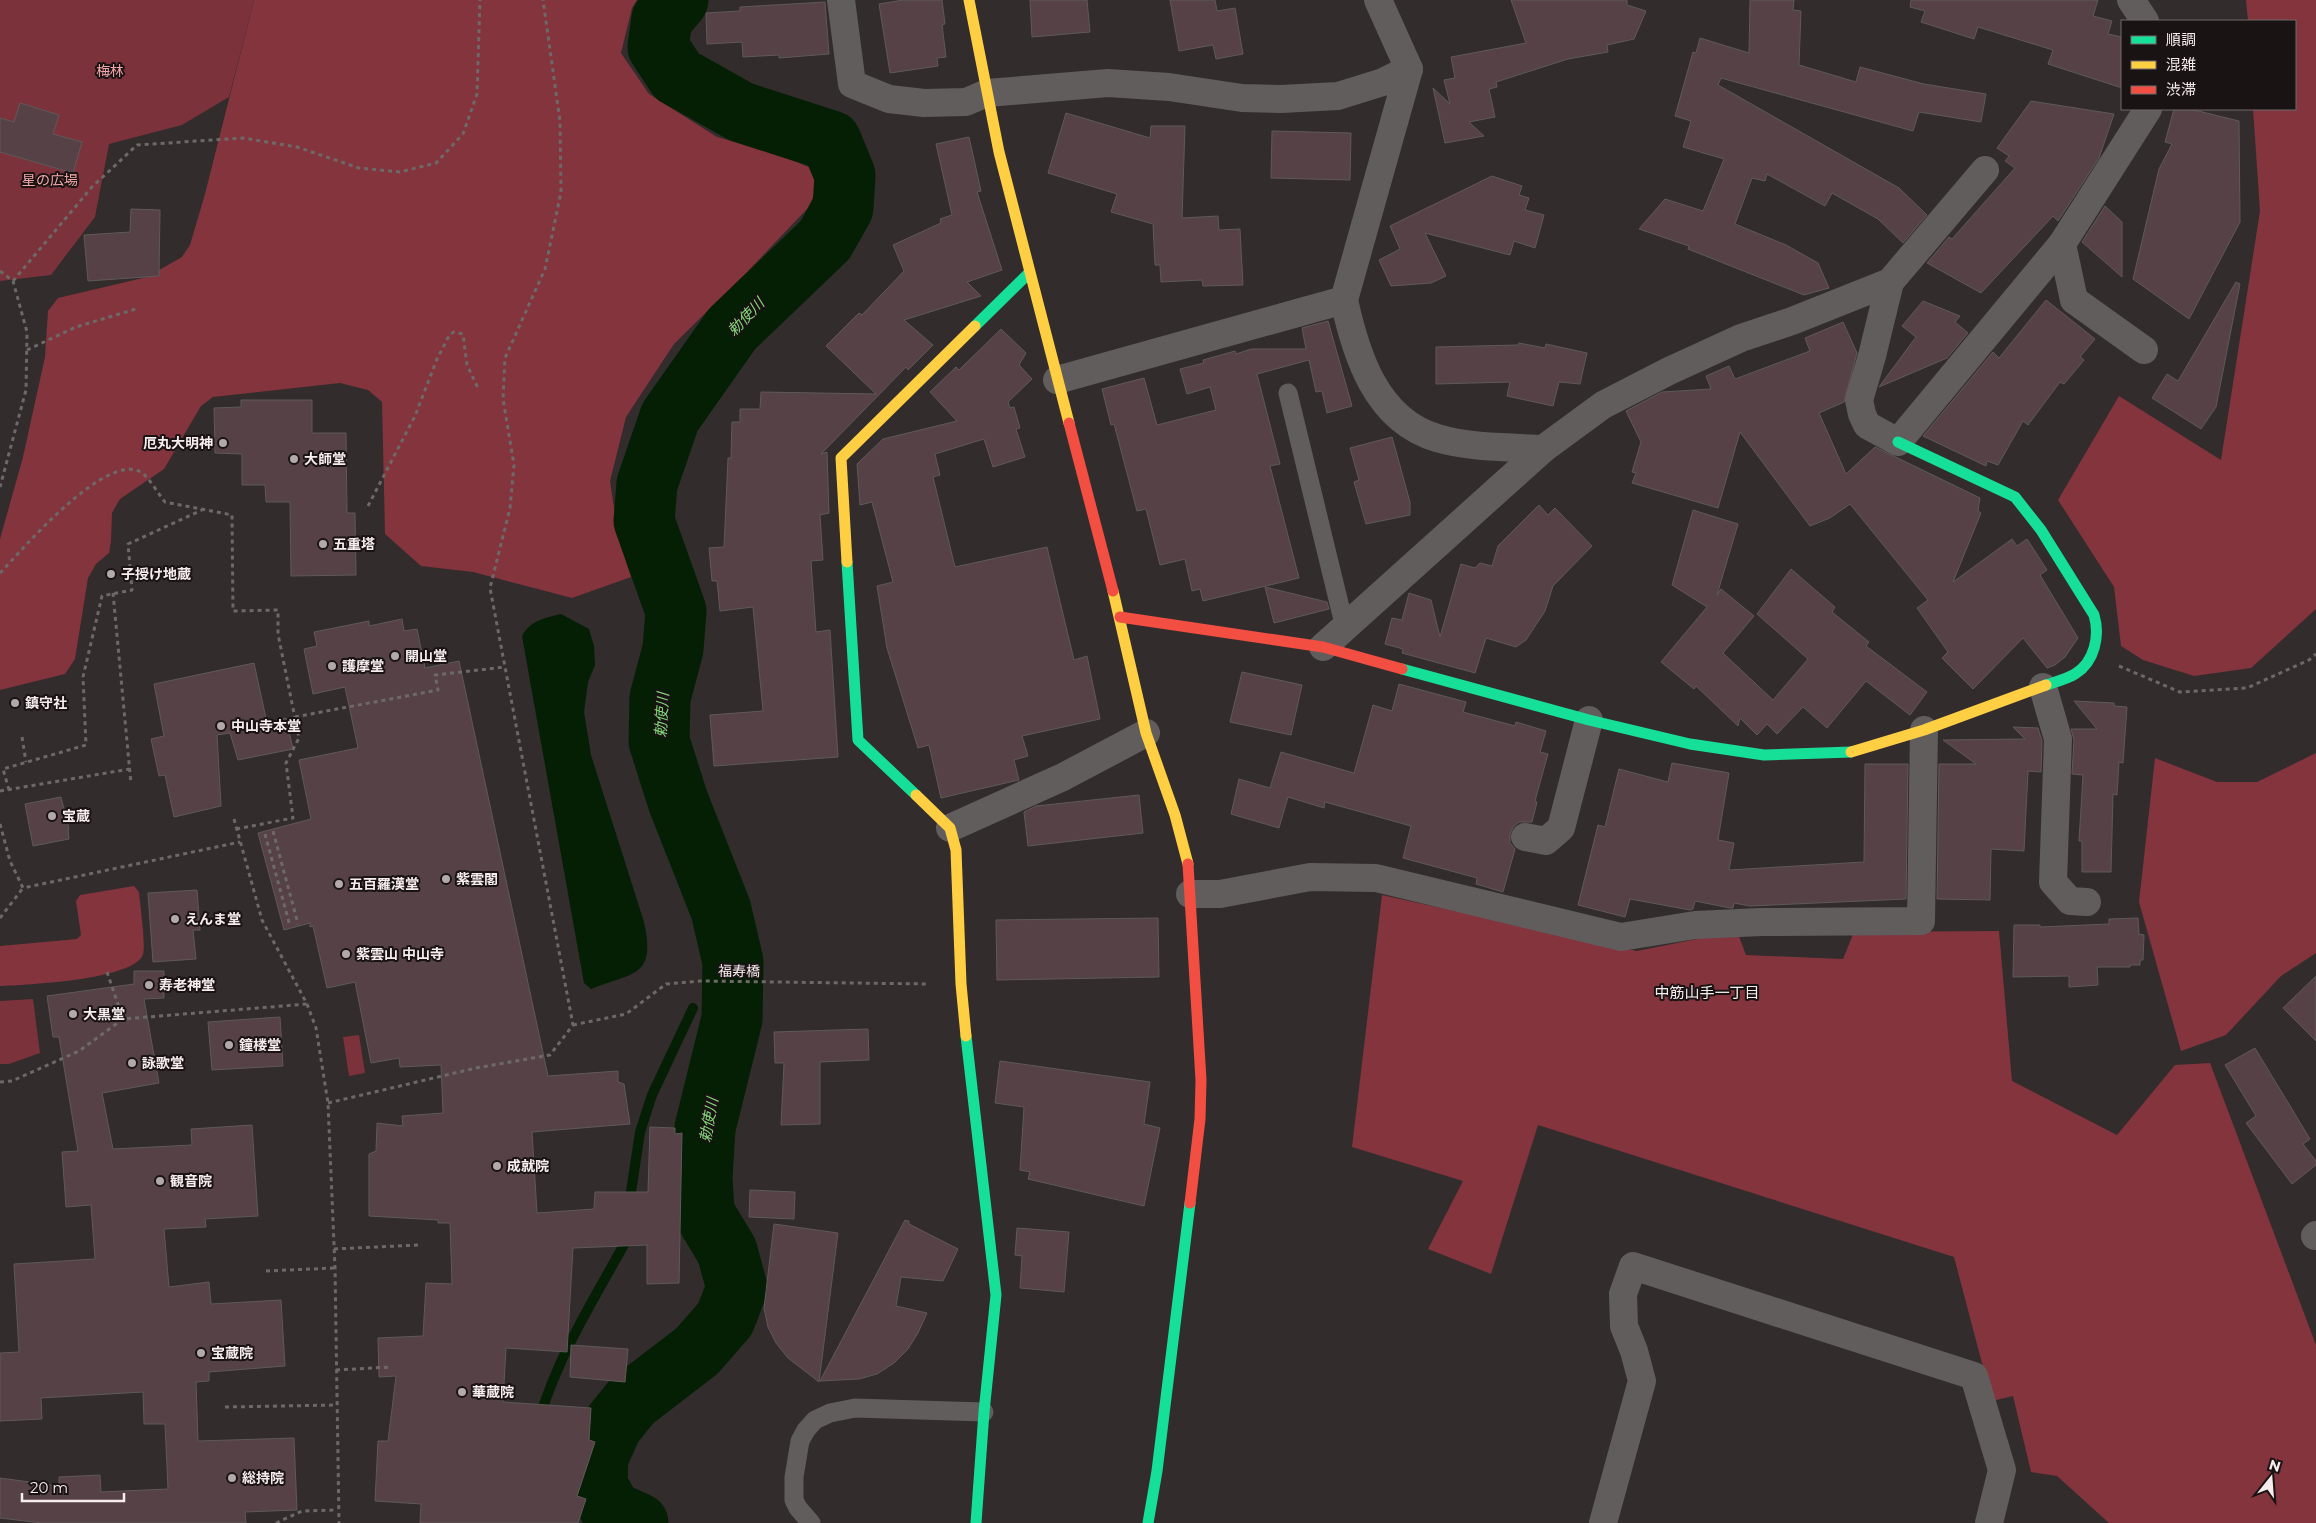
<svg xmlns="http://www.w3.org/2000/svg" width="2316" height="1523" font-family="Montserrat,'Noto Sans JP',sans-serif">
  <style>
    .green { fill: #7b323b }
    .forest { fill: #83343d }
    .water { fill: #041f04 }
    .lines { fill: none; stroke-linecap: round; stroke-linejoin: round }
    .stream { stroke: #041f04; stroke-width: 10 }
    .river { stroke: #041f04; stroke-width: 61 }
    .building { fill: #564246; stroke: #5f5959 }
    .path { stroke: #6e6969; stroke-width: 3; stroke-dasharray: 4 4; stroke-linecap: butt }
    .lane { stroke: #625d5d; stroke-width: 19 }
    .street { stroke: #625d5d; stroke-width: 28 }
    .fast { stroke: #16e098; stroke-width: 11 }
    .slow { stroke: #ffcf43; stroke-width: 11 }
    .jam { stroke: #f24e42; stroke-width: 11 }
    .poi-dot { fill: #b2a9aa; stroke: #191313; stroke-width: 2 }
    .labels { text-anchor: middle; stroke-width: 4; stroke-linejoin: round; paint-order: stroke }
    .park-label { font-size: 14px; fill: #f5a8ac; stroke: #191313 }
    .poi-label { font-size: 14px; font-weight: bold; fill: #f7edee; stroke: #191313; text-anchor: start }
    .street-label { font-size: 14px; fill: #f7edee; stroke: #191313 }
    .water-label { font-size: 15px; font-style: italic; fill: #84d87a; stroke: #191313 }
    .neighbourhood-label { font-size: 15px; fill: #f7edee; stroke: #191313 }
  </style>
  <rect width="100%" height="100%" fill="#322c2c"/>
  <g class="green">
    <polygon points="0,0 254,0 229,97 182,125 109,144 95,217 51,275 0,281"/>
    <polygon points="33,999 40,1053 9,1064 0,1064 0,1001"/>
    <polygon points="359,1035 365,1073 349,1076 343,1037"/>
  </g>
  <g class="forest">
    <polygon points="254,0 637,0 632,8 621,53 649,94 717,137 781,155 813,169 820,184 807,209 747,272 674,344 626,417 610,481 618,535 631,577 572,598 473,572 421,566 385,534 382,402 368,390 340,383 213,397 201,406 164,469 120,499 112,513 111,541 109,553 96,564 88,578 75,659 65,674 0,690 0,539 23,457 45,357 48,311 58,298 147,277 182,257 190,245 205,194"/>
    <polygon points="2246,0 2316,0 2316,609 2251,668 2194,676 2143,660 2121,646 2114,587 2058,500 2119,396 2221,460 2260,211 2253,109 2295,109 2295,21 2248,21"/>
    <polygon points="2316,753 2316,953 2281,976 2226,1035 2181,1051 2139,902 2155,758 2217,782 2257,782"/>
    <path d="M134,886l5,6c1,12 7,54 4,62 -7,26 -119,31 -143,32v-40l77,-7 4,-4 -5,-34 4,-6z"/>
    <polygon points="1382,895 1637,951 1737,931 1746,955 1843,959 1854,932 1999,931 2012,1081 2117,1135 2175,1065 2210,1063 2316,1345 2316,1523 2109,1523 2057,1476 2031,1472 2013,1396 1992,1401 1954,1257 1538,1125 1491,1274 1428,1249 1463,1181 1352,1147"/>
  </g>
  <path class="water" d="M561,614l28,15 5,17 1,19 -7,17 -4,30 7,43 53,167c12,55 -9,50 -53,67l-7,-6 -62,-347c8,-15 22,-18 39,-22z"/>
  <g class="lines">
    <g class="stream">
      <polyline points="629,1205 640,1132 652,1095 693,1008"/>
      <path d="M540,1417c19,-63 54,-118 86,-176v-7"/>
    </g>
    <polyline class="river" points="638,1523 611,1511 597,1485 598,1457 612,1426 632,1401 697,1351 725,1319 737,1288 727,1251 704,1213 702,1177 705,1128 732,1019 733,962 721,910 678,801 659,741 660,698 673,649 676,611 644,521 647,484 670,417 732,329 825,240 843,208 845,175 831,141 741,112 677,76 658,47 662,19 678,0"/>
  </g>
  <g class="building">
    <polygon points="903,0 942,0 945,24 942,25 946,57 937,58 938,66 890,73 879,4"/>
    <polygon points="1030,0 1087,0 1090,32 1032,37"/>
    <polygon points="1170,0 1215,0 1217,11 1235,8 1243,54 1216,59 1213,45 1179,51"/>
    <polygon points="1511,0 1627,0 1627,5 1646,11 1634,39 1607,45 1608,52 1568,59 1496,82 1497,87 1489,89 1495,117 1469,122 1484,136 1445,143 1433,88 1450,104 1444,80 1455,78 1451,57 1526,43"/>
    <polygon points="1750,0 1794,0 1793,10 1801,11 1799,65 1856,82 1860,67 1924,84 1986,94 1981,122 1919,112 1913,131 1721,78 1718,85 1899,188 1927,215 1903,243 1878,219 1832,193 1825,206 1767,174 1765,181 1752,178 1735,224 1786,245 1818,263 1829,288 1804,295 1688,249 1689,246 1639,229 1665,199 1703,211 1724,159 1683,147 1691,121 1675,116 1693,52 1696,53 1700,38 1749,53"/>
    <polygon points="1911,0 2098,0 2093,16 2112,21 2108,34 2122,37 2122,88 2048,64 2053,50 1978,27 1974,39 1921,22 1925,11 1910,7"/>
    <polygon points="825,2 829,54 779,58 779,55 743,57 742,42 707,44 706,13 740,11 740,7"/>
    <polygon points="2031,101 2114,114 2099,158 2058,221 2053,216 1981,293 1927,263 1949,237 1952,239 2015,168 2005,161 2009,156 1997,148"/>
    <polygon points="20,103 59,115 53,134 82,142 73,173 0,152 0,118 14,122"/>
    <polygon points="2174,109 2190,109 2239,121 2240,222 2189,319 2133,279 2159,169 2172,144 2165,142"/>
    <polygon points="1066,113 1150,138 1151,126 1185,126 1182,218 1218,216 1219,230 1240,229 1243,285 1203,286 1202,280 1161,282 1160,265 1155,265 1153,224 1111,212 1117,194 1048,173"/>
    <polygon points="1272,131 1351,133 1350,180 1271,178"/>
    <polygon points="969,137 981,191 977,192 1002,270 967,282 981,296 904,320 933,345 908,370 906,367 821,454 827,452 829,513 820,515 823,560 811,561 816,632 830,630 838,757 714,766 710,715 763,711 753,607 720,611 717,581 712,581 709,548 724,547 728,458 731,458 732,422 740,422 740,409 760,409 761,392 876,394 826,346 859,313 862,315 904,271 893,245 941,223 940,219 952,215 936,144"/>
    <polygon points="1492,176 1522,186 1519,195 1529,198 1525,210 1544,215 1535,248 1514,241 1510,255 1425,233 1446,276 1431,283 1391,286 1379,260 1400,249 1390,226"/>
    <polygon points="2105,206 2122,222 2122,277 2082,242"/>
    <polygon points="131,209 160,210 159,276 88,281 84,235 130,232"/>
    <polygon points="2236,282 2240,284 2216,407 2201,429 2152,398 2167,374 2178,381"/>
    <polygon points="2046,300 2095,339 2080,357 2084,360 2064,384 2060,382 2028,425 2023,421 1998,465 1987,461 1986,466 1923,436 1993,352 1999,358"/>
    <polygon points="1923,301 1960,316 1955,322 1968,333 1947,358 1879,387 1916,337 1902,326"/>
    <polygon points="1328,321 1352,406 1327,413 1322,391 1316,392 1309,360 1257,374 1280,464 1270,466 1299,578 1203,601 1200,589 1192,591 1185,559 1160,565 1146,509 1137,511 1114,424 1111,425 1102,389 1144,378 1157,425 1216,410 1210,387 1187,394 1180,369 1204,363 1203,360 1235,351 1236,354 1251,349 1306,349 1302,328"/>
    <polygon points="1843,322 1857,353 1844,402 1819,413 1846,474 1875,447 1980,498 1978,511 1981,513 1953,582 2012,539 2017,546 2027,539 2047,570 2040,575 2078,638 2065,657 2055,665 2047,668 2023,638 1973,689 1942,658 1948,652 1917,608 1928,600 1850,504 1830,518 1810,526 1740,432 1718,508 1632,483 1636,473 1632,472 1641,442 1626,411 1662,392 1711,389 1706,376 1729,366 1735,379 1810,351 1805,338"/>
    <polygon points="1001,329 1026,353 1019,365 1032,379 1008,402 1010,408 1014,407 1020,428 1016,429 1025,457 993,467 984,439 935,454 940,475 933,477 955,567 1047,547 1074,660 1087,656 1100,719 1022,736 1028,756 1014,760 1019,780 941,798 929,745 918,748 887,648 877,586 893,582 872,502 860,505 857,464 883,439 957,421 930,392 956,367 959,370"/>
    <polygon points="1519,343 1545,348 1546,344 1587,353 1580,384 1559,382 1553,406 1507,396 1510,382 1436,384 1436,347 1518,345"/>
    <polygon points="241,400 312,400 312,433 346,433 347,513 355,513 356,575 291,576 290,502 266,502 265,485 242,485 242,454 215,453 214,408 241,407"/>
    <polygon points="1392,437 1410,502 1410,515 1366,524 1354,482 1359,480 1350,448"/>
    <polygon points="1539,505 1548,515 1555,508 1592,546 1553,586 1545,611 1526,640 1516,647 1486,638 1475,673 1402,653 1403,649 1385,644 1392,618 1402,620 1409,593 1431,600 1440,637 1461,564 1475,568 1480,563 1492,566 1498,546"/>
    <polygon points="1693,510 1738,524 1717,595 1721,589 1754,616 1723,653 1773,700 1808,659 1757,614 1791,569 1835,607 1832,612 1869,642 1866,646 1927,692 1910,715 1866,681 1827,728 1803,707 1777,734 1767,724 1757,735 1740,718 1738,726 1696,686 1694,689 1661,662 1707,607 1672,585"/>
    <polygon points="1265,587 1327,602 1329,609 1274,623"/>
    <polygon points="402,619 404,631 417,629 425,668 459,661 548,1076 618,1071 618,1082 624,1084 630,1124 532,1132 537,1213 594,1209 595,1192 648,1192 650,1127 675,1128 675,1134 682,1133 679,1283 647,1284 647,1245 573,1248 567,1352 506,1348 503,1402 591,1408 589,1440 595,1442 577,1496 586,1499 578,1523 420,1523 421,1504 375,1501 378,1441 388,1441 396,1376 379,1377 378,1338 423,1336 426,1283 452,1284 450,1223 438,1223 438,1220 369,1216 369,1154 376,1151 377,1123 403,1126 402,1116 443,1113 441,1065 400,1067 399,1058 371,1063 355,982 327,988 313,926 310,927 310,923 284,930 258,833 311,819 299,760 358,748 345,687 313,694 304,649 317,646 314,632 369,621 369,626"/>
    <polygon points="254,663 267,723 286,718 293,749 238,760 230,733 217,735 221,806 174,817 165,775 159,776 151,739 164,736 154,684"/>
    <polygon points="1242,672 1302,685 1291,735 1230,722"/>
    <polygon points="1399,684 1466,702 1463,712 1515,726 1516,722 1546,731 1540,752 1548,754 1535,801 1537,802 1532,822 1519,822 1513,827 1510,834 1510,843 1515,849 1503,892 1476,884 1477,878 1403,858 1411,826 1325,802 1324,808 1288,797 1279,828 1231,814 1239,779 1270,788 1281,752 1354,773 1373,705 1392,711"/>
    <polygon points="2074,701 2114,703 2114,706 2127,707 2123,763 2119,762 2117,795 2113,794 2111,872 2082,872 2082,841 2079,841 2083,775 2072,774 2074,740 2071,729 2097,729"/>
    <polygon points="2013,727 2038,728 2042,741 2041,772 2028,771 2024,851 1991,849 1990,900 1937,899 1939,764 1976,764 1943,740 2025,739"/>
    <polygon points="1672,763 1729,773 1718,840 1734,843 1729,870 1864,862 1865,764 1908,764 1906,899 1750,906 1734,903 1733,908 1730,908 1695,901 1693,909 1690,910 1630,899 1625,917 1578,905 1598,825 1605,827 1619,769 1668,782"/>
    <polygon points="1139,795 1143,833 1028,846 1024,812 1036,806"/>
    <polygon points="61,797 69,829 68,829 69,839 33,846 25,804"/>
    <polygon points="197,890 200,930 193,930 196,959 153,962 148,893"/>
    <polygon points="1158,918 1159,977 997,980 996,920"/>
    <polygon points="2138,918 2139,934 2144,935 2143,960 2140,960 2140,965 2130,965 2130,967 2097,967 2098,985 2069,987 2069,976 2013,977 2014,925 2040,925 2040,927 2109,924 2109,919"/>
    <polygon points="134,971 164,971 164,998 144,999 159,1083 102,1093 113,1149 192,1145 191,1129 252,1125 258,1216 205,1219 206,1227 164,1229 169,1287 209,1282 211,1304 281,1300 285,1366 209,1372 209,1381 196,1382 198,1441 294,1438 297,1510 245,1512 246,1523 42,1523 0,1518 0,1478 59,1486 59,1477 100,1475 101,1492 168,1489 165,1424 144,1424 143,1392 41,1398 42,1419 0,1421 0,1353 19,1352 14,1264 95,1259 91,1205 66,1207 62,1152 78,1151 59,1037 53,1037 47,996 134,984"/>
    <polygon points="2316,976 2316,1041 2283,1008"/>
    <polygon points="280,1017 283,1066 212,1070 208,1022"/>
    <polygon points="868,1029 869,1060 820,1062 820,1124 781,1125 784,1063 775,1063 774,1032"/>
    <polygon points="2255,1048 2310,1139 2303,1144 2316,1161 2316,1165 2292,1184 2246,1123 2256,1116 2225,1065"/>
    <polygon points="1000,1061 1150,1082 1144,1124 1160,1128 1144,1206 1028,1179 1030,1172 1020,1170 1024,1107 995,1103"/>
    <polygon points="750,1190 795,1192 794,1219 749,1217"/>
    <polygon points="905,1220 909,1221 909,1224 958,1249 943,1281 901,1277 896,1306 927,1313 918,1333 908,1349 894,1363 877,1374 859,1379 820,1381"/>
    <polygon points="774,1224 838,1233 819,1382 788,1358 776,1343 768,1327 764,1308"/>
    <polygon points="1017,1228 1069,1232 1064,1292 1020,1288 1022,1256 1015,1255"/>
    <polygon points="571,1345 628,1349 625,1382 570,1377"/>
  </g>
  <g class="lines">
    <g class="path">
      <polyline points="0,271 13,281 27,332 26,390 0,487"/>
      <polyline points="13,281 92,187 137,145 243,138 297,147 359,168 400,172 436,163 463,134 477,94 480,0"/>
      <polyline points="27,350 76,327 139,308"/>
      <polyline points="368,506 415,416 437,359 450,334 454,332 463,334 467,365 478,388"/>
      <path d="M0,573c23,-24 105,-121 141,-101 7,4 18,23 24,30l67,13 1,96 45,-1v24l21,104 -13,25 7,55 -57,11"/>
      <polyline points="113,593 131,784"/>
      <polyline points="2119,666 2180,692 2247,688 2309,660 2316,654"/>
      <polyline points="295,717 438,690 435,675 505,667"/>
      <polyline points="22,737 26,762"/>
      <polyline points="9,790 3,769 86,745 83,677 102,596 132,590 128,544 202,510"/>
      <polyline points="0,791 130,769"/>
      <polyline points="234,819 262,920 307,1004 316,1028 328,1103 335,1268 339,1523"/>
      <polyline points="0,824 10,861 23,888 240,842"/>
      <polyline points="273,831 298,924"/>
      <polyline points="265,834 290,926"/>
      <polyline points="0,918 23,888"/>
      <polyline points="107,972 123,1019"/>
      <polyline points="573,1025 626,1014 666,984 701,981 929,984"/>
      <polyline points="0,1082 12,1081 79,1051 123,1019 307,1004"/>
      <polyline points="328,1103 476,1068 550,1055 573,1025 490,588 510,508 514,465 503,399 505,358 545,269 561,192 560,121 543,0"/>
      <polyline points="334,1249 418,1245"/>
      <polyline points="266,1271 334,1268"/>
      <polyline points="336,1370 391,1367"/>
      <polyline points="225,1407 337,1405"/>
      <polyline points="276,1523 302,1511 335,1510"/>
    </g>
    <g class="lane">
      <polyline points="1288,393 1345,628"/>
      <polyline points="811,1523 798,1508 794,1500 794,1477 800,1441 806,1430 815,1420 830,1413 855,1408 984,1412"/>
    </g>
    <g class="street">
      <polyline points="841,0 852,84 889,99 924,103 966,102 987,93 1108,83 1169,87 1242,98 1281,99 1338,96 1383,82 1409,69"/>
      <polyline points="2131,0 2145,21"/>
      <polyline points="2062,244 2074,300 2144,350"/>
      <polyline points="1890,282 1985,170"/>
      <path d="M1344,300c12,55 32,120 93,138 33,10 71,9 106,11"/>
      <polyline points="1057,380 1344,300 1409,69 1378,0"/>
      <polyline points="1323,647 1543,449 1603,405 1669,371 1741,338 1792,321 1890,282 1872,356 1859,400 1862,414 1867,425 1898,442 2062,244 2148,109"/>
      <polyline points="2043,687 2058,739 2053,882 2070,901 2087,902"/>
      <polyline points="950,828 1063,777 1146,733"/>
      <polyline points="1525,837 1546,841 1561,828 1589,720"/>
      <polyline points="1190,894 1220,894 1310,877 1376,878 1621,937 1695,925 1761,922 1921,921 1924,730"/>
      <polyline points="2315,1236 2316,1235"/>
      <polyline points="1603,1523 1642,1381 1634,1351 1624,1326 1623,1294 1633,1266 1974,1376 2002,1470 1989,1523"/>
    </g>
    <g class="fast">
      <polyline points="975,326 1029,273"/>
      <path d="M1898,442l117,55 26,33 53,85c6,20 1,47 -19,59 -8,5 -20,8 -29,11"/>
      <polyline points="847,562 858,740 916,795"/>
      <polyline points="1402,669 1589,720 1690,744 1764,755 1851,752"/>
      <polyline points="966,1036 996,1295 984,1412 976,1523"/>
      <polyline points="1148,1523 1157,1471 1190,1203"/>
    </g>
    <g class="slow">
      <polyline points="969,0 999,152 1069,423"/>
      <polyline points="847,562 841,458 975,326"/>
      <polyline points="1113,591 1146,733 1175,815 1188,864"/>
      <polyline points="1851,752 1924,730 2046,685"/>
      <polyline points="916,795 950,828 956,850 961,984 966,1036"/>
    </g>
    <g class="jam">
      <polyline points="1069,423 1113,591"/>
      <polyline points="1120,617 1323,647 1402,669"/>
      <polyline points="1188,864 1201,1080 1200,1119 1190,1203"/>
    </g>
  </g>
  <g class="poi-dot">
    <circle cx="223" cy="443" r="5"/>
    <circle cx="294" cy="459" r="5"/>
    <circle cx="323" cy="544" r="5"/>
    <circle cx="111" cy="574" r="5"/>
    <circle cx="395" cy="656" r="5"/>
    <circle cx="332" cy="666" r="5"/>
    <circle cx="15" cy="703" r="5"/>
    <circle cx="221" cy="726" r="5"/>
    <circle cx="52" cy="816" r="5"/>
    <circle cx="446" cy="879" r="5"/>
    <circle cx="339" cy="884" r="5"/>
    <circle cx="175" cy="919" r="5"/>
    <circle cx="346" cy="954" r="5"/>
    <circle cx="149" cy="985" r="5"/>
    <circle cx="73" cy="1014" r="5"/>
    <circle cx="229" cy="1045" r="5"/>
    <circle cx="132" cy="1063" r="5"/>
    <circle cx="497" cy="1166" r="5"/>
    <circle cx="160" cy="1181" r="5"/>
    <circle cx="201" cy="1353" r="5"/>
    <circle cx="462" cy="1392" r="5"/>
    <circle cx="232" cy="1478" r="5"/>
  </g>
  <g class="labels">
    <g class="park-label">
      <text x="110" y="76">梅林</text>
      <text x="50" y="185">星の広場</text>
    </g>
    <g class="poi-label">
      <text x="213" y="448" text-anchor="end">厄丸大明神</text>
      <text x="304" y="464">大師堂</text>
      <text x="333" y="549">五重塔</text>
      <text x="121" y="579">子授け地蔵</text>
      <text x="405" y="661">開山堂</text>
      <text x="342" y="671">護摩堂</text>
      <text x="25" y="708">鎮守社</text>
      <text x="231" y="731">中山寺本堂</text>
      <text x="62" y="821">宝蔵</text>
      <text x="456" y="884">紫雲閣</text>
      <text x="349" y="889">五百羅漢堂</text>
      <text x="185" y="924">えんま堂</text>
      <text x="356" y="959">紫雲山 中山寺</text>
      <text x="159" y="990">寿老神堂</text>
      <text x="83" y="1019">大黒堂</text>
      <text x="239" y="1050">鐘楼堂</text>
      <text x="142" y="1068">詠歌堂</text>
      <text x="507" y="1171">成就院</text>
      <text x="170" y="1186">観音院</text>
      <text x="211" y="1358">宝蔵院</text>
      <text x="472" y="1397">華蔵院</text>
      <text x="242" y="1483">総持院</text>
    </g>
    <g class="street-label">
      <text transform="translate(739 971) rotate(1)" y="5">福寿橋</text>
    </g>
    <g class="water-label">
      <text transform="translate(746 317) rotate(-46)" y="5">勅使川</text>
      <text transform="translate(662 715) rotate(-87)" y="5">勅使川</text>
      <text transform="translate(709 1120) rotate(-80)" y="5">勅使川</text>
    </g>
    <g class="neighbourhood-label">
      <text x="1707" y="998">中筋山手一丁目</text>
    </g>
  </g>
  <rect x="2121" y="20" width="175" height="90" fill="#191313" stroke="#726a6b"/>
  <rect x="2131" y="36" width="25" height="8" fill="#16e098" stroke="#726a6b"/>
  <text x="2166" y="45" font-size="15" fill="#f7edee">順調</text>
  <rect x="2131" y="61" width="25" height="8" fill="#ffcf43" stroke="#726a6b"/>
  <text x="2166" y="70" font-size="15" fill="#f7edee">混雑</text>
  <rect x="2131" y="86" width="25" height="8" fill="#f24e42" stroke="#726a6b"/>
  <text x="2166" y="95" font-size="15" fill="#f7edee">渋滞</text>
  <g transform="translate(2271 1478) rotate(17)" stroke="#191313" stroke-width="4" paint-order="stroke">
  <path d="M0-4L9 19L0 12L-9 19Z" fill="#f7edee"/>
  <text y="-8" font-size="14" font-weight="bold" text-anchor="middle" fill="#f7edee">N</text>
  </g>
  <path d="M22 1493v8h102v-8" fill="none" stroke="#f7edee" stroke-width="2.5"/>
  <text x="30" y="1493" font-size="15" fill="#f7edee" stroke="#191313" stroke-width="4" paint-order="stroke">20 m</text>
</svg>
